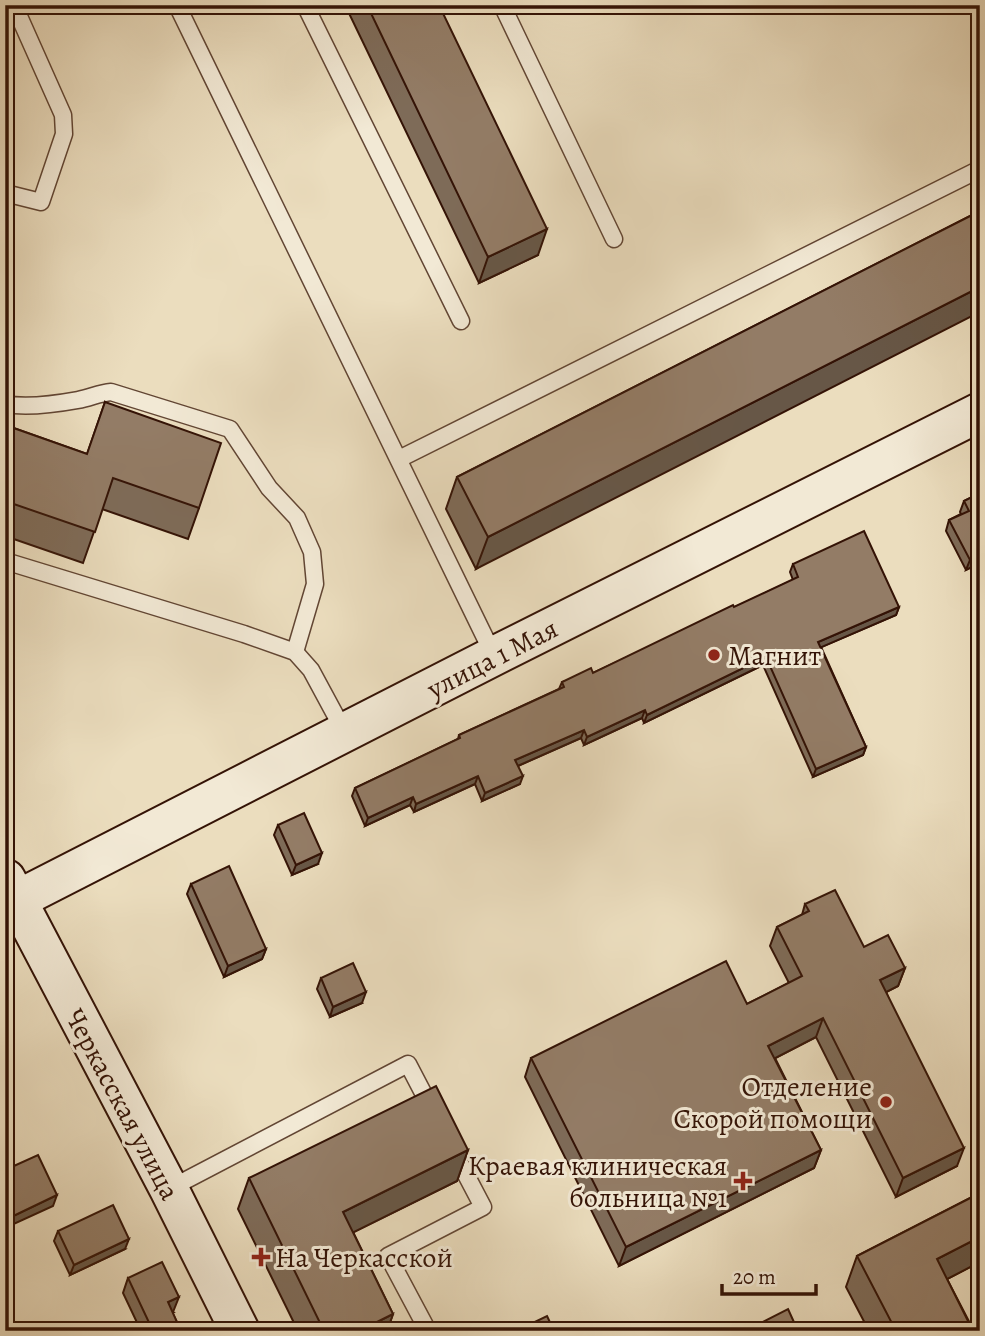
<svg xmlns="http://www.w3.org/2000/svg" width="985" height="1336" font-family="Alegreya,serif">
  <style>
    .lines { fill: none; stroke-linecap: round; stroke-linejoin: round }
    .lane-casing { stroke: #624634; stroke-width: 19 }
    .secondary-casing { stroke: #341306; stroke-width: 42 }
    .lane { stroke: #f2e9d5; stroke-width: 16 }
    .secondary { stroke: #f2e9d5; stroke-width: 38 }
    .wall { fill: #7e6b58; stroke: #341306; stroke-width: 2 }
    .shaded-wall { fill: #675747; stroke: #341306; stroke-width: 2 }
    .building { fill: #937c66; stroke: #341306; stroke-width: 2 }
    .poi-dot { fill: #8f2418; stroke: #f2e9d5; stroke-width: 2.5 }
    .labels { text-anchor: middle; stroke-width: 6; stroke-linejoin: round; paint-order: stroke }
    .poi-label { font-size: 28px; fill: #341306; stroke: #f2e9d5; text-anchor: start }
    .street-label { font-size: 28px; fill: #341306; stroke: #f2e9d5 }
  </style>
  <rect width="100%" height="100%" fill="#ebddbe"/>
  <filter id="stains"><feTurbulence type="fractalNoise" baseFrequency=".00286" numOctaves="4"/><feColorMatrix values="0 0 0 0 .2 0 0 0 0 .09 0 0 0 0 .02 0 0 0 .5 -.17"/></filter>
  <radialGradient id="worn" r=".72"><stop offset=".6" stop-color="#630" stop-opacity="0"/><stop offset="1" stop-color="#630" stop-opacity=".3"/></radialGradient>
  <g class="lines">
    <g class="lane-casing">
      <g id="lane">
        <polyline points="177,5 494,656"/>
        <polyline points="305,5 461,321"/>
        <polyline points="502,5 614,239"/>
        <polyline points="5,193 41,202 64,134 63,115 14,5"/>
        <path d="M5,404c22,4 51,0 73,-4 12,-2 21,-7 33,-8l119,37 39,59 28,30 15,34 3,32 -20,68"/>
        <polyline points="399,459 980,169"/>
        <polyline points="5,561 244,634 295,652 311,670 345,733"/>
        <polyline points="169,1189 408,1064 432,1110"/>
        <polyline points="428,1331 388,1256 483,1207 452,1148"/>
      </g>
    </g>
    <g class="secondary-casing">
      <g id="secondary">
        <polyline points="6,879 169,1189 240,1331"/>
        <polyline points="5,906 494,656 980,412"/>
      </g>
    </g>
    <use href="#lane" class="lane"/>
    <use href="#secondary" class="secondary"/>
  </g>
  <g class="wall">
    <polygon points="345,5 439,5 538,255 479,283"/>
    <polygon points="980,211 476,569 446,509 457,477"/>
    <polygon points="105,402 199,508 188,539 102,509 83,563 5,536 5,425 87,454"/>
    <polygon points="980,493 980,563 966,570 946,531 949,520 961,514 960,512 964,501"/>
    <polygon points="793,564 899,607 896,615 821,647 866,747 863,755 813,777 763,665 644,723 642,718 584,745 581,738 518,766 520,784 482,801 475,784 414,812 410,805 365,826 352,796 355,788 458,739 459,735 559,689 562,682 593,673 793,580 790,572"/>
    <polygon points="278,825 318,864 292,875 274,835"/>
    <polygon points="191,884 266,949 262,959 224,977 187,894"/>
    <polygon points="805,904 864,947 905,968 898,986 886,992 957,1166 896,1197 816,1037 775,1058 821,1150 814,1168 619,1266 525,1077 531,1058 747,1004 789,983 770,946 777,927 802,915"/>
    <polygon points="321,978 362,1003 330,1017 317,989"/>
    <polygon points="468,1150 457,1181 353,1232 393,1314 387,1331 298,1331 238,1209 249,1178"/>
    <polygon points="980,1193 980,1262 947,1279 974,1331 869,1331 846,1287 857,1256"/>
    <polygon points="58,1231 125,1249 70,1275 54,1241"/>
    <polygon points="128,1278 173,1312 172,1312 181,1331 141,1331 123,1293"/>
  </g>
  <g class="shaded-wall">
    <polygon points="547,229 538,255 479,283 488,257"/>
    <polygon points="980,287 980,312 476,569 488,537"/>
    <polygon points="980,555 980,563 966,570 970,560"/>
    <polygon points="899,607 896,615 815,650 818,642"/>
    <polygon points="766,657 763,665 644,723 647,715"/>
    <polygon points="645,710 642,718 584,745 587,737"/>
    <polygon points="584,730 581,738 513,768 515,760"/>
    <polygon points="866,747 863,755 813,777 816,769"/>
    <polygon points="478,776 475,784 414,812 416,804"/>
    <polygon points="523,776 520,784 482,801 485,793"/>
    <polygon points="413,797 410,805 365,826 368,818"/>
    <polygon points="322,853 318,864 292,875 296,865"/>
    <polygon points="266,949 262,959 224,977 228,966"/>
    <polygon points="905,968 898,986 873,999 880,980"/>
    <polygon points="366,992 362,1003 330,1017 333,1007"/>
    <polygon points="823,1018 816,1037 762,1065 768,1046"/>
    <polygon points="964,1148 957,1166 896,1197 903,1178"/>
    <polygon points="468,1150 457,1181 332,1243 343,1212"/>
    <polygon points="821,1150 814,1168 619,1266 626,1247"/>
    <polygon points="57,1195 53,1206 5,1228 5,1220"/>
    <polygon points="980,1237 980,1262 926,1290 937,1259"/>
    <polygon points="129,1239 125,1249 70,1275 74,1265"/>
    <polygon points="179,1297 173,1312 162,1317 168,1302"/>
    <polygon points="393,1314 387,1331 359,1331"/>
  </g>
  <g class="building">
    <polygon points="367,5 439,5 547,229 488,257"/>
    <polygon points="980,211 980,287 488,537 457,477"/>
    <polygon points="105,402 221,443 199,508 113,478 95,532 5,501 5,425 87,454"/>
    <polygon points="980,493 980,555 970,560 949,520 969,511 964,501"/>
    <polygon points="864,531 899,607 818,642 866,747 816,769 766,657 647,715 645,710 587,737 584,730 515,760 523,776 485,793 478,776 416,804 413,797 368,818 355,788 460,738 459,735 564,687 562,682 591,668 593,673 733,605 734,607 798,577 793,564"/>
    <polygon points="304,813 322,853 296,865 278,825"/>
    <polygon points="229,866 266,949 228,966 191,884"/>
    <polygon points="835,890 864,947 888,935 905,968 880,980 964,1148 903,1178 823,1018 768,1046 821,1150 626,1247 531,1058 726,961 747,1004 802,976 777,927 809,911 805,904"/>
    <polygon points="353,963 366,992 333,1007 321,978"/>
    <polygon points="436,1086 468,1150 343,1212 393,1314 359,1331 324,1331 249,1178"/>
    <polygon points="38,1155 57,1195 5,1220 5,1170"/>
    <polygon points="980,1193 980,1237 937,1259 973,1331 896,1331 857,1256"/>
    <polygon points="113,1205 129,1239 74,1265 58,1231"/>
    <polygon points="162,1262 179,1297 168,1302 181,1331 153,1331 128,1278"/>
    <polygon points="788,1309 798,1331 745,1331"/>
    <polygon points="547,1316 554,1331 516,1331"/>
  </g>
  <g class="poi-dot">
    <circle cx="714" cy="655" r="7"/>
    <circle cx="886" cy="1102" r="7"/>
    <path d="M739.5 1170.5h7v7h7v7h-7v7h-7v-7h-7v-7h7z"/>
    <path d="M257.5 1246.5h7v7h7v7h-7v7h-7v-7h-7v-7h7z"/>
  </g>
  <g class="labels">
    <g class="poi-label">
      <text x="728" y="665">Магнит</text>
      <text x="872" y="1096" text-anchor="end">Отделение<tspan x="872" dy="32">Скорой помощи</tspan></text>
      <text x="727" y="1175" text-anchor="end">Краевая клиническая<tspan x="727" dy="32">больница №1</tspan></text>
      <text x="275" y="1267">На Черкасской</text>
    </g>
    <g class="street-label">
      <text transform="translate(492 658) rotate(-27)" y="10">улица 1 Мая</text>
      <text transform="translate(123 1104) rotate(62)" y="10">Черкасская улица</text>
    </g>
  </g>
  <rect width="985" height="1336" fill="none" stroke="#ebddbe" stroke-width="28"/>
  <rect x="7" y="7" width="971" height="1322" fill="none" stroke="#341306" stroke-width="3.5"/>
  <rect x="14" y="14" width="957" height="1308" fill="none" stroke="#341306" stroke-width="2"/>
  <path d="M722 1284v10h94v-10" fill="none" stroke="#341306" stroke-width="3.5"/>
  <text x="733" y="1284" font-size="21" fill="#341306" stroke="#f2e9d5" stroke-width="5" paint-order="stroke">20 m</text>
  <rect width="100%" height="100%" filter="url(#stains)"/>
  <rect width="100%" height="100%" fill="url(#worn)"/>
</svg>
